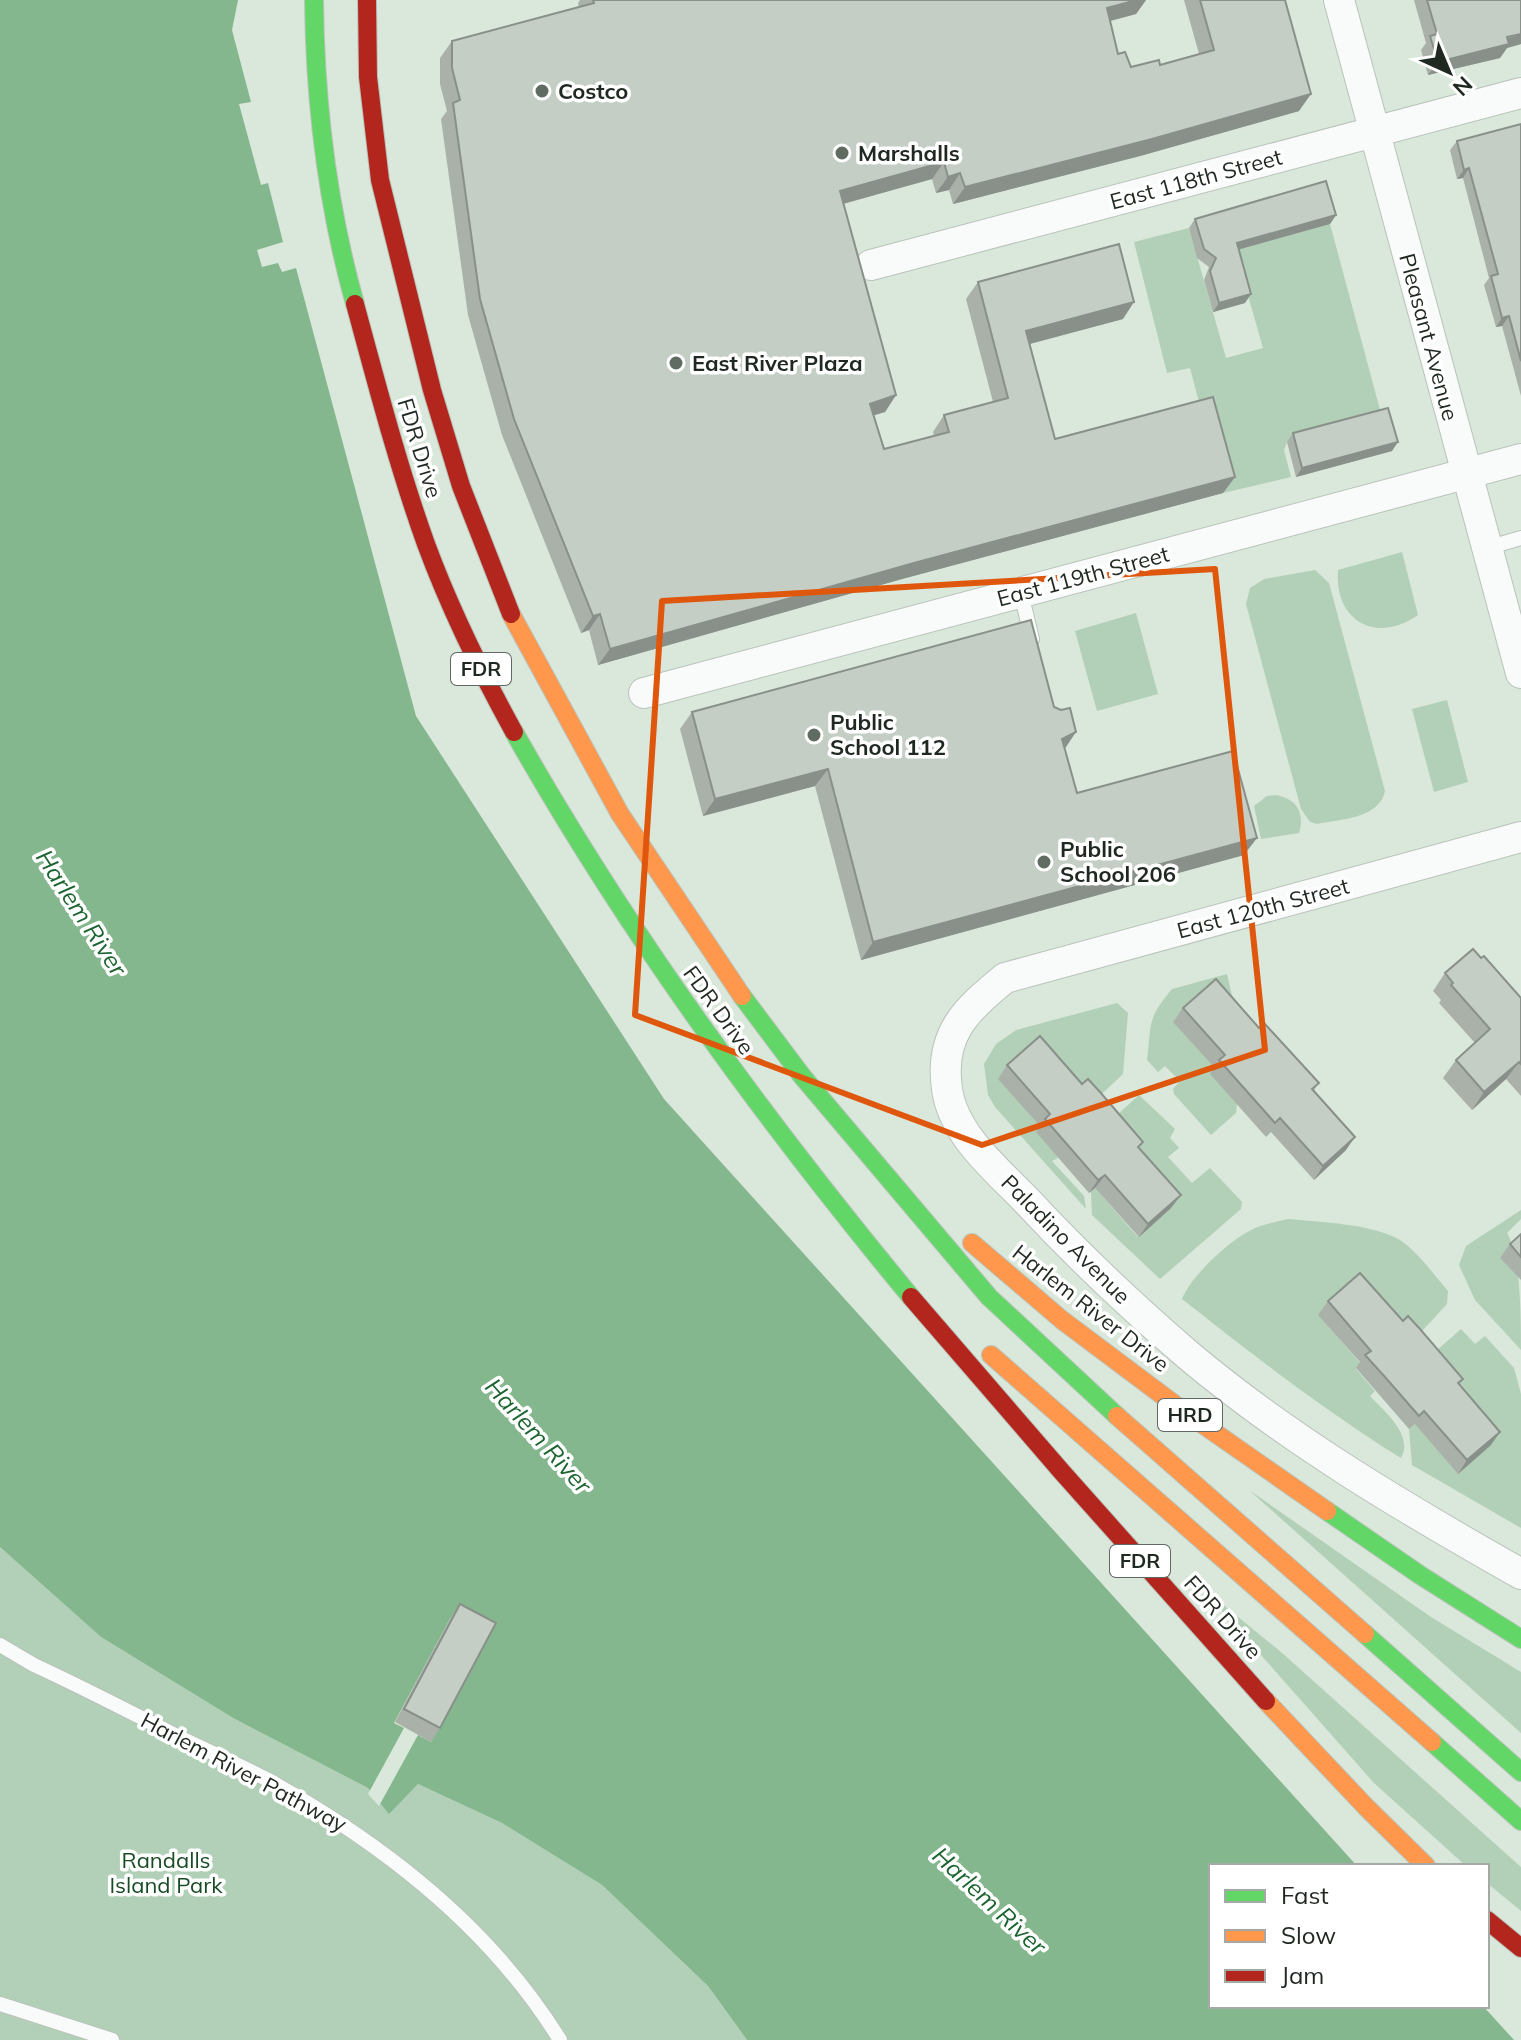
<svg xmlns="http://www.w3.org/2000/svg" width="1521" height="2040" font-family="Mulish,sans-serif">
  <style>
    .green { fill: #b2d0b7 }
    .water { fill: #84b78d }
    .pier { fill: #dae7db }
    .lines { fill: none; stroke-linecap: round; stroke-linejoin: round }
    .lane-casing { stroke: #b9c3ba; stroke-width: 16 }
    .street-casing { stroke: #b9c3ba; stroke-width: 32 }
    .fast-casing { stroke: #b9c3ba; stroke-width: 20 }
    .slow-casing { stroke: #b9c3ba; stroke-width: 20 }
    .jam-casing { stroke: #b9c3ba; stroke-width: 20 }
    .lane { stroke: #f9fbfa; stroke-width: 14 }
    .street { stroke: #f9fbfa; stroke-width: 30 }
    .fast { stroke: #63d668; stroke-width: 18 }
    .slow { stroke: #ff974d; stroke-width: 18 }
    .jam { stroke: #b3261e; stroke-width: 18 }
    .wall { fill: #a9b1a9 }
    .shaded-wall { fill: #89908a }
    .building { fill: #c4cec5; stroke: #89908a; stroke-width: 2 }
    .marked { fill: none; stroke: #de570d; stroke-width: 6; stroke-linejoin: round }
    .poi-dot { fill: #606b62; stroke: #fff; stroke-width: 3 }
    .labels { text-anchor: middle; stroke-width: 7; stroke-linejoin: round; paint-order: stroke }
    .shield { fill: #fff; stroke: #626864; stroke-width: 2 }
    .shield-label { font-size: 20px; font-weight: bold; fill: #1f2821 }
    .poi-label { font-size: 22px; font-weight: bold; fill: #1f2821; stroke: #fff; text-anchor: start }
    .street-label { font-size: 22px; fill: #1f2821; stroke: #fff }
    .park-label { font-size: 22px; fill: #194b25; stroke: #fff }
    .water-label { font-size: 24px; font-style: italic; fill: #1c6530; stroke: #fff }
  </style>
  <rect width="100%" height="100%" fill="#dae7db"/>
  <g class="green">
    <polygon points="1330,224 1382,417 1287,442 1284,450 1291,477 1223,493 1190,368 1167,373 1134,242 1189,228 1226,358 1263,348 1235,250"/>
    <path d="M1402,552l16,63c-41,29 -84,7 -80,-45z"/>
    <path d="M1315,570l14,13 56,208c-6,28 -45,28 -68,33l-7,-2 -9,-13 -55,-205 4,-16 14,-9z"/>
    <polygon points="1136,613 1158,694 1097,711 1075,631"/>
    <polygon points="1447,700 1468,782 1434,792 1412,709"/>
    <path d="M1276,795c21,4 29,18 23,38l-38,6 -7,-33 13,-10z"/>
    <path d="M1227,974l11,48 -22,47 21,35 -1,9 -25,22 -37,-41 -1,-5 7,-8 -15,-15 -7,6 -11,-12c5,-37 -1,-40 25,-71z"/>
    <polygon points="1117,1003 1128,1013 1123,1074 1090,1105 1041,1128 1058,1158 1052,1161 1084,1196 1086,1209 995,1107 988,1095 984,1064 996,1044 1016,1030"/>
    <polygon points="1139,1095 1175,1129 1170,1138 1179,1148 1168,1157 1192,1183 1210,1168 1242,1202 1241,1209 1160,1279 1092,1215 1091,1191 1095,1188 1138,1237 1107,1124"/>
    <path d="M1521,1210v9l-14,14c14,23 14,87 14,117l-46,-50 -16,-35 7,-19z"/>
    <path d="M1288,1219c31,3 86,5 112,21 19,13 34,35 48,51l-1,13 -36,39 -92,-28 42,49 -5,5 19,22 -5,5c14,15 44,39 31,62 -77,-48 -148,-103 -219,-159 9,-23 47,-58 69,-69 11,-6 25,-8 37,-11z"/>
    <polygon points="1461,1329 1475,1344 1485,1336 1514,1368 1521,1394 1521,1528 1412,1465 1409,1429 1415,1424 1426,1360"/>
    <polygon points="1249,1490 1431,1617 1521,1672 1521,1733"/>
    <polygon points="0,1547 101,1637 233,1718 368,1788 389,1813 418,1784 502,1823 602,1885 708,1986 747,2040 0,2040"/>
    <polygon points="1199,1585 1281,1652 1521,1867 1521,1911 1487,1883 1487,1866 1466,1866 1374,1783"/>
  </g>
  <polygon class="water" points="0,0 238,0 232,30 251,102 239,104 261,185 268,183 283,242 257,250 262,267 278,263 282,272 296,268 416,716 664,1099 1357,1866 1211,1866 1211,2006 1483,2006 1514,2040 747,2040 708,1986 602,1885 502,1823 418,1784 389,1814 368,1788 233,1718 101,1637 0,1547"/>
  <polygon class="pier" points="451,1617 487,1636 431,1742 418,1735 379,1806 368,1794 404,1728 394,1723"/>
  <g class="lines">
    <g class="lane-casing">
      <g id="lane">
        <polyline points="1487,548 1521,538"/>
        <polyline points="1021,593 1032,639"/>
        <path d="M0,1645l34,20c50,23 98,48 147,73 29,14 59,27 87,42 114,63 223,148 292,260"/>
        <polyline points="0,2004 112,2040"/>
      </g>
    </g>
    <g class="street-casing">
      <g id="street">
        <polyline points="1339,0 1521,673"/>
        <polyline points="871,265 1521,93"/>
        <polyline points="644,693 1521,459"/>
        <path d="M1521,837l-516,141c-39,32 -66,56 -58,111 6,45 49,80 79,111 51,55 105,106 162,155 101,85 218,154 333,219"/>
      </g>
    </g>
    <g class="fast-casing">
      <g id="fast">
        <path d="M314,0c1,104 13,204 41,304"/>
        <path d="M514,732c114,202 250,387 397,565"/>
        <polyline points="742,996 802,1076 989,1297 1117,1416"/>
        <polyline points="1327,1511 1420,1575 1521,1639"/>
        <polyline points="1365,1634 1521,1772"/>
        <polyline points="1432,1742 1521,1821"/>
      </g>
    </g>
    <g class="slow-casing">
      <g id="slow">
        <polyline points="511,614 620,814 742,996"/>
        <polyline points="972,1243 1062,1320 1178,1407 1327,1511"/>
        <polyline points="991,1355 1432,1742"/>
        <polyline points="1117,1416 1365,1634"/>
        <polyline points="1266,1701 1366,1807 1426,1866"/>
      </g>
    </g>
    <g class="jam-casing">
      <g id="jam">
        <polyline points="367,0 368,77 380,180 432,390 461,486 511,614"/>
        <path d="M355,304c22,81 43,162 71,240 24,65 55,128 88,188"/>
        <polyline points="911,1297 1062,1472 1266,1701"/>
        <polyline points="1487,1920 1521,1948"/>
      </g>
    </g>
    <use href="#lane" class="lane"/>
    <use href="#street" class="street"/>
    <use href="#fast" class="fast"/>
    <use href="#slow" class="slow"/>
    <use href="#jam" class="jam"/>
  </g>
  <g class="wall">
    <polygon points="580,0 1146,0 1136,14 1110,21 1118,54 1131,67 1160,65 1199,54 1184,0 1285,0 1299,111 1140,156 953,204 949,190 936,193 932,179 843,204 896,395 885,412 874,415 884,449 934,436 933,432 944,415 993,402 966,299 978,282 1123,319 1030,344 1055,439 1235,477 1223,493 902,579 598,665 589,630 581,633 502,435 468,315 441,119 447,111 440,84 440,58 452,41 579,7 578,3"/>
    <polygon points="1414,0 1521,0 1521,44 1507,48 1500,58 1428,75 1421,50 1426,43"/>
    <polygon points="1521,124 1521,396 1502,326 1496,327 1484,285 1489,278 1463,178 1457,179 1450,150 1457,141"/>
    <polygon points="1336,215 1330,224 1239,249 1245,303 1213,312 1204,280 1209,267 1197,258 1189,228 1195,219"/>
    <polygon points="1293,433 1392,451 1296,477 1287,442"/>
    <polygon points="692,712 1065,749 1077,793 1244,855 861,960 815,786 703,816 680,729"/>
    <polygon points="1481,958 1521,998 1521,1096 1506,1079 1472,1110 1443,1078 1456,1060 1475,1043 1439,1003 1441,1000 1433,991 1445,973"/>
    <polygon points="1183,1008 1319,1083 1314,1090 1346,1150 1314,1180 1271,1132 1266,1137 1210,1074 1214,1067 1173,1022"/>
    <polygon points="1007,1065 1082,1084 1143,1142 1139,1148 1171,1208 1139,1237 1095,1188 1089,1193 1036,1132 1040,1126 998,1079"/>
    <polygon points="1521,1234 1521,1280 1500,1258 1510,1244"/>
    <polygon points="1328,1301 1403,1321 1463,1379 1459,1385 1491,1445 1458,1474 1415,1424 1409,1429 1356,1368 1360,1362 1318,1315"/>
    <polygon points="460,1604 440,1728 431,1742 395,1722 451,1617"/>
  </g>
  <g class="shaded-wall">
    <polygon points="1137,0 1146,0 1136,14 1095,25 1107,8"/>
    <polygon points="1521,34 1521,44 1507,48 1500,58 1428,75 1438,62"/>
    <polygon points="1311,94 1299,111 1140,156 953,204 965,187"/>
    <polygon points="944,162 932,179 828,208 840,191"/>
    <polygon points="1469,168 1463,178 1457,179 1464,170"/>
    <polygon points="960,173 949,190 936,193 948,177"/>
    <polygon points="1336,215 1330,224 1230,252 1237,243"/>
    <polygon points="1251,294 1245,303 1213,312 1219,303"/>
    <polygon points="1134,302 1123,319 1014,348 1026,331"/>
    <polygon points="1509,316 1502,326 1496,327 1502,318"/>
    <polygon points="896,395 885,412 858,420 870,404"/>
    <polygon points="1398,442 1392,451 1296,477 1302,468"/>
    <polygon points="1235,477 1223,493 902,579 598,665 610,649 914,563"/>
    <polygon points="600,614 589,630 581,633 593,616"/>
    <polygon points="1076,732 1064,750 1062,739"/>
    <polygon points="828,769 815,786 703,816 715,799"/>
    <polygon points="1257,838 1244,855 861,960 873,942"/>
    <polygon points="1519,1062 1506,1079 1472,1110 1484,1092"/>
    <polygon points="1355,1137 1346,1150 1314,1180 1323,1166"/>
    <polygon points="1105,1175 1095,1188 1089,1193 1098,1180"/>
    <polygon points="1181,1195 1171,1208 1139,1237 1148,1224"/>
    <polygon points="1500,1432 1491,1445 1458,1474 1467,1460"/>
  </g>
  <g class="building">
    <polygon points="593,0 1137,0 1107,8 1118,54 1125,52 1131,67 1159,60 1160,65 1214,50 1200,0 1285,0 1311,94 1152,139 965,187 960,173 948,177 944,162 840,191 896,395 870,404 884,449 949,432 944,415 1008,398 978,282 1119,244 1134,302 1026,331 1055,439 1213,397 1235,477 914,563 610,649 600,614 593,616 514,419 480,299 453,103 460,100 452,68 452,41 594,3"/>
    <polygon points="1427,0 1521,0 1521,34 1507,37 1509,44 1438,62 1430,36 1437,34"/>
    <polygon points="1521,124 1521,361 1509,316 1502,318 1491,276 1498,274 1469,168 1464,170 1457,141"/>
    <polygon points="1326,181 1336,215 1237,243 1251,294 1219,303 1210,271 1216,258 1204,249 1195,219"/>
    <polygon points="1388,408 1398,442 1302,468 1293,433"/>
    <polygon points="1031,620 1054,707 1061,710 1070,708 1076,732 1062,739 1077,793 1233,751 1257,838 873,942 828,769 715,799 692,712"/>
    <polygon points="1473,949 1481,958 1484,956 1521,998 1521,1064 1519,1062 1484,1092 1456,1060 1490,1029 1451,985 1453,983 1445,973"/>
    <polygon points="1216,979 1259,1028 1264,1023 1319,1083 1312,1089 1355,1137 1323,1166 1280,1118 1275,1123 1219,1060 1225,1055 1183,1008"/>
    <polygon points="1040,1036 1082,1084 1088,1079 1100,1092 1143,1142 1138,1147 1181,1195 1148,1224 1105,1175 1098,1180 1045,1119 1050,1114 1007,1065"/>
    <polygon points="1521,1234 1521,1257 1510,1244"/>
    <polygon points="1360,1273 1403,1321 1408,1316 1420,1329 1463,1379 1458,1383 1500,1432 1467,1460 1424,1411 1419,1416 1385,1377 1365,1355 1371,1351 1328,1301"/>
    <polygon points="460,1604 496,1623 440,1728 404,1709"/>
  </g>
  <path class="marked" d="M1215,569l50,481 -283,95 -347,-130 27,-414z"/>
  <g class="poi-dot">
    <circle cx="542" cy="91" r="8"/>
    <circle cx="842" cy="153" r="8"/>
    <circle cx="676" cy="363" r="8"/>
    <circle cx="814" cy="735" r="8"/>
    <circle cx="1044" cy="862" r="8"/>
  </g>
  <g class="labels">
    <g class="shield">
      <rect x="451" y="653" width="60" height="32" rx="6"/>
      <rect x="1158" y="1399" width="64" height="32" rx="6"/>
      <rect x="1110" y="1545" width="60" height="32" rx="6"/>
    </g>
    <g class="shield-label">
      <text x="481" y="676">FDR</text>
      <text x="1190" y="1422">HRD</text>
      <text x="1140" y="1568">FDR</text>
    </g>
    <g class="poi-label">
      <text x="558" y="99">Costco</text>
      <text x="858" y="161">Marshalls</text>
      <text x="692" y="371">East River Plaza</text>
      <text x="830" y="730">Public<tspan x="830" dy="25">School 112</tspan></text>
      <text x="1060" y="857">Public<tspan x="1060" dy="25">School 206</tspan></text>
    </g>
    <g class="street-label">
      <text transform="translate(1196 179) rotate(-15)" y="8">East 118th Street</text>
      <text transform="translate(1429 337) rotate(75)" y="8">Pleasant Avenue</text>
      <text transform="translate(420 448) rotate(73)" y="8">FDR Drive</text>
      <text transform="translate(1083 576) rotate(-15)" y="8">East 119th Street</text>
      <text transform="translate(1263 908) rotate(-15)" y="8">East 120th Street</text>
      <text transform="translate(719 1010) rotate(54)" y="8">FDR Drive</text>
      <text transform="translate(1066 1239) rotate(45)" y="8">Paladino Avenue</text>
      <text transform="translate(1091 1308) rotate(38)" y="8">Harlem River Drive</text>
      <text transform="translate(1223 1617) rotate(48)" y="8">FDR Drive</text>
      <text transform="translate(244 1772) rotate(28)" y="8">Harlem River Pathway</text>
    </g>
    <g class="park-label">
      <text x="166" y="1868">Randalls<tspan x="166" dy="25">Island Park</tspan></text>
    </g>
    <g class="water-label">
      <text transform="translate(81 913) rotate(57)" y="8">Harlem River</text>
      <text transform="translate(538 1436) rotate(48)" y="8">Harlem River</text>
      <text transform="translate(989 1901) rotate(43)" y="8">Harlem River</text>
    </g>
  </g>
  <rect x="1209" y="1864" width="280" height="144" fill="#ffffff" stroke="#a5a9a6" stroke-width="2"/>
  <rect x="1225" y="1890" width="40" height="12" fill="#63d668" stroke="#a5a9a6" stroke-width="2"/>
  <text x="1281" y="1904" font-size="24" fill="#1f2821">Fast</text>
  <rect x="1225" y="1930" width="40" height="12" fill="#ff974d" stroke="#a5a9a6" stroke-width="2"/>
  <text x="1281" y="1944" font-size="24" fill="#1f2821">Slow</text>
  <rect x="1225" y="1970" width="40" height="12" fill="#b3261e" stroke="#a5a9a6" stroke-width="2"/>
  <text x="1281" y="1984" font-size="24" fill="#1f2821">Jam</text>
  <g transform="translate(1449 72) rotate(136)" stroke="#ffffff" stroke-width="6" paint-order="stroke">
  <path d="M0-6L14 30L0 20L-14 30Z" fill="#1f2821"/>
  <text y="-12" font-size="22" font-weight="bold" text-anchor="middle" fill="#1f2821">N</text>
  </g>
</svg>
